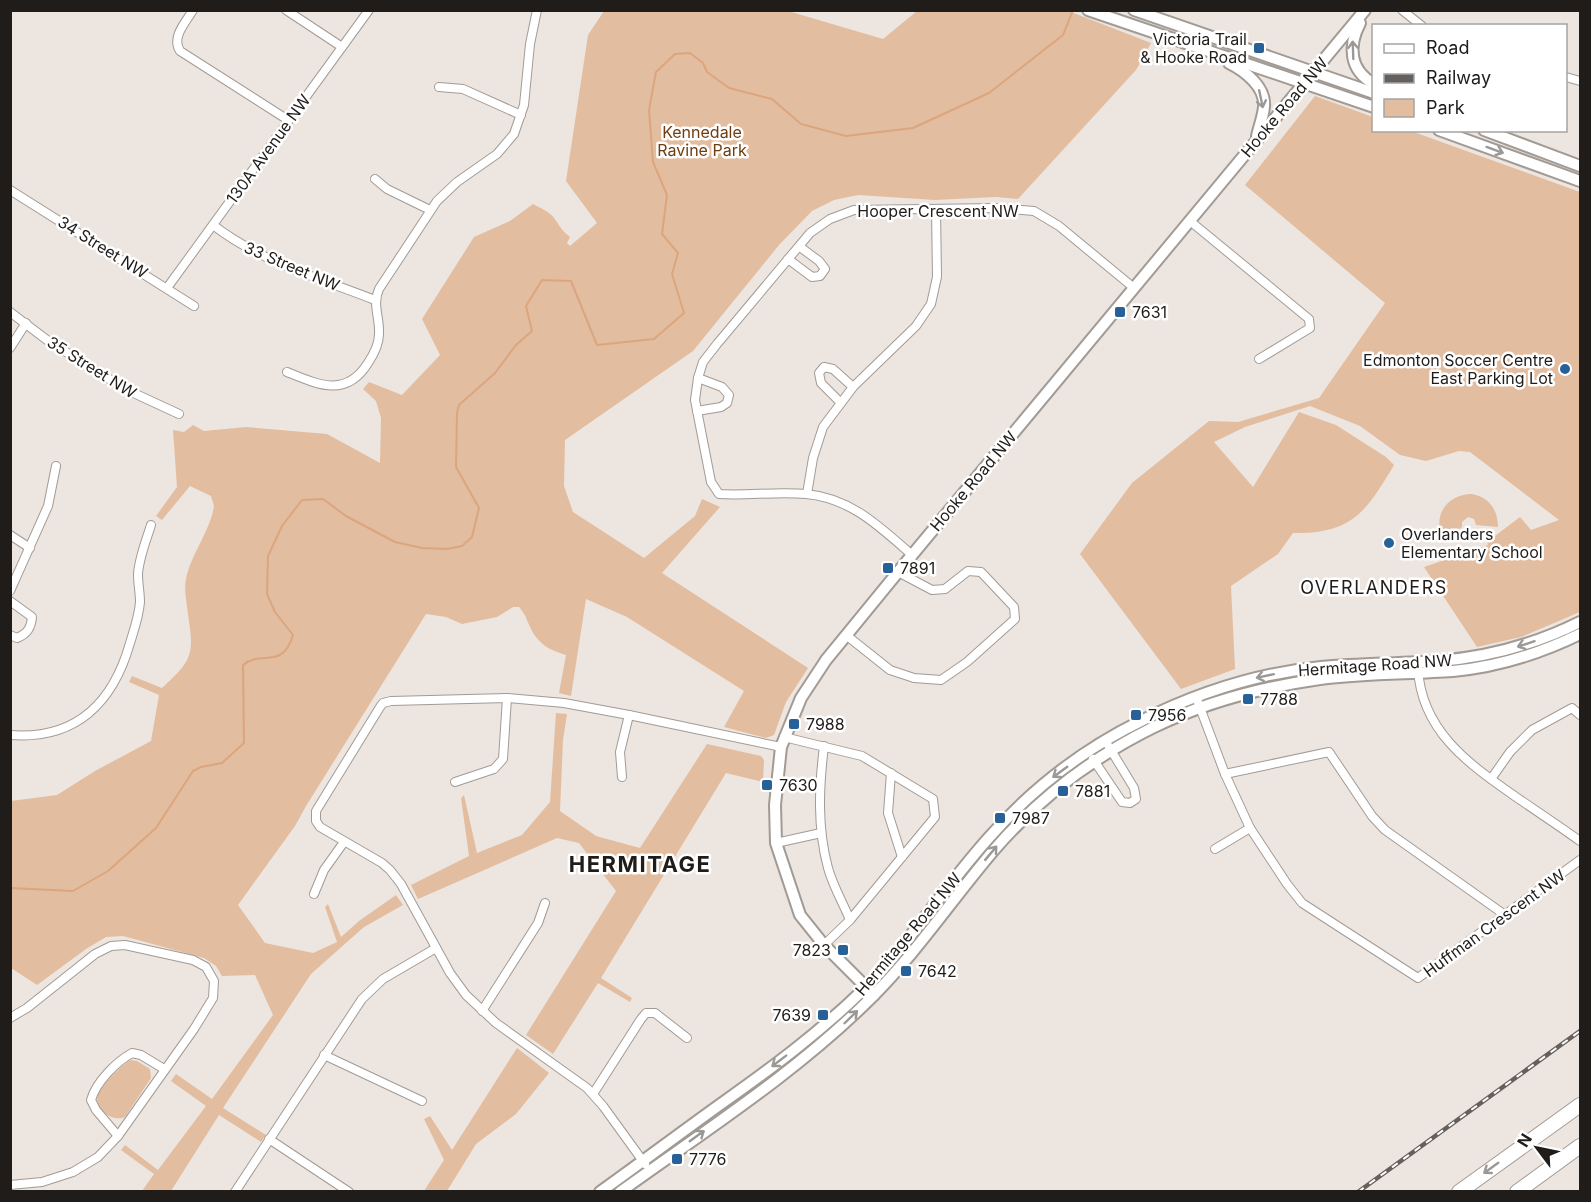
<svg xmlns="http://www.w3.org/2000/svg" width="1591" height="1202" font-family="Inter,sans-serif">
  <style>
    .green { fill: #e3bda0 }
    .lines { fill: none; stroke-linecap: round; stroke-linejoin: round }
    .stream { stroke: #dba67e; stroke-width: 2 }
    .street-casing { stroke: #a29b95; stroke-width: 10 }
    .secondary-casing { stroke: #a29b95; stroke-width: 14 }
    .highway-casing { stroke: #a29b95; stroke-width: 16 }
    .street { stroke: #fff; stroke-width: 8 }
    .secondary { stroke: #fff; stroke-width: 10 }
    .highway { stroke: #fff; stroke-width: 14 }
    .rail-casing { stroke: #65605d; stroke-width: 4.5 }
    .rail { stroke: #fff; stroke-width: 2; stroke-dasharray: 7; stroke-linecap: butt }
    .oneway { stroke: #9a9998 }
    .poi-dot { fill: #286098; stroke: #fff; stroke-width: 2 }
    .labels { text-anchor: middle; stroke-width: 5; stroke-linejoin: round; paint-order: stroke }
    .poi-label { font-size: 16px; fill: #1f1c1a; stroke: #fff; text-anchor: start }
    .street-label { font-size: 16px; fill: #1f1c1a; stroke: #fff }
    .park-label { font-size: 16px; fill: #6f3d0e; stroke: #fff }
    .neighbourhood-label { font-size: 18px; letter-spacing: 1.5px; fill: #1f1c1a; stroke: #fff }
    .district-label { font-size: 22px; font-weight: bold; letter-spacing: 1.5px; fill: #1f1c1a; stroke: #fff }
  </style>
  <rect width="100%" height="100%" fill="#ede5df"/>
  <g class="green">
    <path d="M604,11h184l95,28 34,-28 149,-1 85,33 -15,27 -118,129 -22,-2 -61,3 -77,-5 -24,5 -22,11 -33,34 -86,106 -128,89 -1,46 9,26 71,46 51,-42 7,-17 18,8 -58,66 146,95 -22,34 -12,33 -8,3 -42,-11 20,-36 -117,-74 -41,-18 -15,97 -12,-3 7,-38c-15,-4 -28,-11 -35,-26 -4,-8 -5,-14 -12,-22h-6l-16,10 -35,7 -16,-7 -20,-3 -120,192 -11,20 -57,79 27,38 48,10 24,-11 -12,-35 3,-3 13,33 18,-16 37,-26 7,10 -39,22 -53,47 -88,134 43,27 -5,7 -42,-27 -48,76h-29l12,-17 -33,-24 4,-5 33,25 48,-64 -35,-25 5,-7 36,25 61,-84 -18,-40 -33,1 -6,-10 -12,-8 -81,-22 -17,1 -20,12 -49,36 -26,-17v-167l46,-6 38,-24 56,-30 8,-46 -30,-13 3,-6 30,12c35,-31 31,-37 25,-81 -1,-9 -3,-19 -1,-28 5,-25 24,-47 28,-73l-3,-10 -21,-10 -28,34 -6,-4 21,-29 -4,-57 11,2 9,-7 11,6 42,-4 81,7 53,29 1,-45 -5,-17 -13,-12 6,-7 33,13 38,-40 -18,-36 52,-82 36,-16 23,-17c7,4 16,7 21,14 6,8 7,12 16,19l-3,6 3,3 27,-23 -31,-42 22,-146z"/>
    <path d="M1315,96l58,21 1,13 37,1 169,61v420l-59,25 -44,10 -53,-80 64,-22 -1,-3 33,-25 11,13 28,-10 -89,-68 -11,-1 -33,10 -26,-6 -40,-29 -50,-20 -65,21 -31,15 39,45 46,-75 37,13 50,32 8,8c-28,47 -42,69 -101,68l-15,21 -47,32 4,83 -54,20 -101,-135 52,-71 77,-62 29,1 81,-24 66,-95 -140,-118z"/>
    <path d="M1472,494c17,3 26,16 26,33l-22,-2 -2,-6 -6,-2 -6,5v5l-18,13c-13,-22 2,-46 28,-46z"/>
    <polygon points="556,713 567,714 563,740 560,811 596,836 640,848 707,744 761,756 764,760 763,782 726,773 601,978 632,998 630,1002 598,983 553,1054 526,1035 616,891 579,843 557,838 418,899 411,885 469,856 461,798 464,795 477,853 522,835 550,802"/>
    <polygon points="858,1000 860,1002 857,1006 779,1073 656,1160 654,1157"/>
    <polygon points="517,1048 549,1073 516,1114 476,1144 447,1191 424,1191 444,1160 424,1119 430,1116 452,1150"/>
    <path d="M131,1060l6,1 13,8 1,9 -26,39c-14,6 -32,-10 -27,-22 3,-10 24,-30 33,-35z"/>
  </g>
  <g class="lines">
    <path class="stream" d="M10,888l63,3 35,-20 48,-43 37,-57 8,-4 21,-4 22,-20 -1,-78c19,-16 39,6 50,-30l-18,-23 -8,-18 1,-38 14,-30 20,-26 21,-1 23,17 49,26 27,6 25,1 15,-3 10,-9 7,-29 -23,-41 1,-54 2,-8 36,-32 21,-28 16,-14 -6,-25 16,-26 29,1 26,64 57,-6 30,-26 -12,-39 6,-21 -16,-19 5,-39 -14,-33 -4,-52 7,-38 19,-18 15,-1 13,10 4,9 22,16 43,11 29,25 45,12 67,-8 76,-35 74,-58 10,-25"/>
    <g class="street-casing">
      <g id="street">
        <path d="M193,10c-7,12 -22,27 -13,41l108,69"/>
        <polyline points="286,10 342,47"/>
        <polyline points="1402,10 1422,26"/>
        <polyline points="1566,77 1580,81"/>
        <polyline points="439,87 463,89 521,115"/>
        <polyline points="375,179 387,189 430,210"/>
        <polyline points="10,190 194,306"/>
        <polyline points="1190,221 1309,319 1310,328 1259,359"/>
        <path d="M213,225c48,37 106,53 162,75"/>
        <polyline points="788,259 812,277 820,276 825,269 819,261 800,247"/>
        <polyline points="167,288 369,10"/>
        <polyline points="10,312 47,340 125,389 179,414"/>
        <polyline points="10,348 26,323"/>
        <path d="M287,372c32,13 59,26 81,-9 6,-9 11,-18 11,-29 1,-17 -7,-29 0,-45l58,-88 20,-19 40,-28 17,-20 10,-29 6,-61 7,-34"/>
        <polyline points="840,402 821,383 819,373 824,367 833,369 853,387"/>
        <polyline points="697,411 721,407 727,403 729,395 722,387 698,378"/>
        <polyline points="807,494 813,458 823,427 853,387 916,326 931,304 937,277 936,209"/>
        <polyline points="10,535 30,548"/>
        <path d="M912,555c-32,-28 -61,-57 -106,-61 -29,-3 -58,2 -87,0l-8,-12 -16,-82 3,-22 5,-16 14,-18 93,-111 20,-14 24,-9 142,-2 38,3 25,15 75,62"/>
        <polyline points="10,591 48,506 56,466"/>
        <path d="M10,601l22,16c-1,11 -5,17 -15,21l-7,-3"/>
        <polyline points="846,635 890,670 914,678 941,680 967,662 1015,619 1014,607 981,572 968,571 945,589 932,590 898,572"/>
        <path d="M1418,668c3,63 51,96 98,129 22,15 43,29 64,44"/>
        <polyline points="1196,697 1225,774 1250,828 1287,884 1302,903 1418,978 1580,860"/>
        <path d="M10,735c66,5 103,-32 120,-92 4,-13 9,-27 10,-41 0,-9 -2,-18 -2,-28 1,-16 8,-33 13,-49"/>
        <polyline points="784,737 862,756 933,799 935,817 850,920 824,945"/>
        <path d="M824,746c-5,41 -7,81 4,122 5,18 15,35 22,52"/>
        <polyline points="1093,759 1122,802 1130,803 1136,799 1134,788 1106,742"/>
        <polyline points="891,773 888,813 902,857"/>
        <polyline points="1225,774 1329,752 1372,816 1385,830 1505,915"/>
        <polyline points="622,777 620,752 629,715"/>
        <polyline points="1491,779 1510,752 1532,730 1572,708 1580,715"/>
        <polyline points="455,782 494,769 503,759 507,698"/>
        <polyline points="776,843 821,833"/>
        <polyline points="1215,849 1250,828"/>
        <polyline points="314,894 324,870 344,842"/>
        <polyline points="482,1011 538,923 545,903"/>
        <polyline points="10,1018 27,1008 95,954 111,946 125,945 193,960 206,967 214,981 213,998 194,1029 118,1136 98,1157 73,1172 42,1182 10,1185"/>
        <polyline points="324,1055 422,1101"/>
        <polyline points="593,1094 641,1019 646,1013 655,1013 687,1038"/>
        <path d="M118,1136l-22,-26 -5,-10c5,-18 25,-38 41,-47l9,2 23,14"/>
        <polyline points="269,1139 349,1192"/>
        <polyline points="645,1164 603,1106 587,1088 496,1023 466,995 450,973 401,884 390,870 382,863 320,827 316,821 316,811 380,707 383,703 391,701 507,698 564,703 629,715 781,747"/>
        <polyline points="235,1192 362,999 383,979 436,948"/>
      </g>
    </g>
    <g class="secondary-casing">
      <g id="secondary">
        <polyline points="1088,10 1374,107"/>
        <polyline points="1134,10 1374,93"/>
        <path d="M1360,23c-12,23 -11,47 14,61"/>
        <path d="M1229,63c16,8 37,24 35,44 -1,10 -5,20 -7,29"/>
        <polyline points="1439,130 1580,181"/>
        <polyline points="1484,130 1580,166"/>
        <polyline points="874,995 824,945 800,915 776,843 775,805 781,747 801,698 826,660 898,572 1365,10"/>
        <path d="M600,1192c42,-30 83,-61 125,-91 48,-34 95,-69 138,-111 49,-49 85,-109 132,-159 41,-45 91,-83 146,-110 56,-28 117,-48 180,-54 39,-4 79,-3 118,-6 49,-4 97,-17 141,-39"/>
        <path d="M620,1192c86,-62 177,-120 252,-195 45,-45 81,-99 122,-147 44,-51 99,-93 160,-123 52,-25 109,-40 166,-48 44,-6 89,-5 133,-8 44,-4 88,-18 127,-37"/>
      </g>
    </g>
    <g class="highway-casing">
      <g id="highway">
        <polyline points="1459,1192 1580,1105"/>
        <polyline points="1517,1192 1580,1146"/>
      </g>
    </g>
    <use href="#street" class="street"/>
    <use href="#secondary" class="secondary"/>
    <use href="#highway" class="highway"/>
    <g class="rail-casing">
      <polyline id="rail" points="1358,1192 1580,1031"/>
    </g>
    <use href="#rail" class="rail"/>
  </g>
  <defs><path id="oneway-shaft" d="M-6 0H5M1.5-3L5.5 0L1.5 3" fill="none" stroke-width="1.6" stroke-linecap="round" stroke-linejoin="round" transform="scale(1.5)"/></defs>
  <g class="oneway">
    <use href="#oneway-shaft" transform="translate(1353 50) rotate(-92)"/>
    <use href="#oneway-shaft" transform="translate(1261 99) rotate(78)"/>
    <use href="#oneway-shaft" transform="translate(1495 150) rotate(20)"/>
    <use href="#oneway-shaft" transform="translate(1526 644) rotate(162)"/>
    <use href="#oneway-shaft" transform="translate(1265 676) rotate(168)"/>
    <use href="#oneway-shaft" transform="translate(1060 772) rotate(144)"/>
    <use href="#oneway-shaft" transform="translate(991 853) rotate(-50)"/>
    <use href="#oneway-shaft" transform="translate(851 1017) rotate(-44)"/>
    <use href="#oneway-shaft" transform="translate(779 1061) rotate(143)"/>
    <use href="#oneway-shaft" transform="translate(697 1136) rotate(-36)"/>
    <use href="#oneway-shaft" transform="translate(1491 1168) rotate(144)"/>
  </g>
  <g class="poi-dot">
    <rect x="1253" y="42" width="12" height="12" rx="3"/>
    <rect x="1114" y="306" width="12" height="12" rx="3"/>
    <circle cx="1565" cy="369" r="6"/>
    <circle cx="1389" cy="543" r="6"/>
    <rect x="882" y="562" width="12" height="12" rx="3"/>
    <rect x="1242" y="693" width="12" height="12" rx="3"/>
    <rect x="1130" y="709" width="12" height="12" rx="3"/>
    <rect x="788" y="718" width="12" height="12" rx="3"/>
    <rect x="761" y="779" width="12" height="12" rx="3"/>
    <rect x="1057" y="785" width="12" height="12" rx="3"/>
    <rect x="994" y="812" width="12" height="12" rx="3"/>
    <rect x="837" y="944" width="12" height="12" rx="3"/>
    <rect x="900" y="965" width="12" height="12" rx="3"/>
    <rect x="817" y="1009" width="12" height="12" rx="3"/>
    <rect x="671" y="1153" width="12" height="12" rx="3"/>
  </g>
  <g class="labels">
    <g class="poi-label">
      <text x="1247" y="45" text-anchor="end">Victoria Trail<tspan x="1247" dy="18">&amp; Hooke Road</tspan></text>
      <text x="1132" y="318">7631</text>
      <text x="1553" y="366" text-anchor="end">Edmonton Soccer Centre<tspan x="1553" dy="18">East Parking Lot</tspan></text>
      <text x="1401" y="540">Overlanders<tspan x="1401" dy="18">Elementary School</tspan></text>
      <text x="900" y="574">7891</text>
      <text x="1260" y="705">7788</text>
      <text x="1148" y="721">7956</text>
      <text x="806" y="730">7988</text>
      <text x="779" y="791">7630</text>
      <text x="1075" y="797">7881</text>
      <text x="1012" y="824">7987</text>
      <text x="831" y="956" text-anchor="end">7823</text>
      <text x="918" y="977">7642</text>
      <text x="811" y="1021" text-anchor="end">7639</text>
      <text x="689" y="1165">7776</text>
    </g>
    <g class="street-label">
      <text transform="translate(1284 107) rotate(-50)" y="6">Hooke Road NW</text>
      <text transform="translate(268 149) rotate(-54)" y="6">130A Avenue NW</text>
      <text x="938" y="217">Hooper Crescent NW</text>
      <text transform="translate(103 247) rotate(32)" y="6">34 Street NW</text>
      <text transform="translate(292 266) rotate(23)" y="6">33 Street NW</text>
      <text transform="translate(92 367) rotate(32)" y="6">35 Street NW</text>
      <text transform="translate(973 481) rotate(-50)" y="6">Hooke Road NW</text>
      <text transform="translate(1375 665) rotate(-4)" y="6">Hermitage Road NW</text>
      <text transform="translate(1494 923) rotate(-36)" y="6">Huffman Crescent NW</text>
      <text transform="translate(908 934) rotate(-50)" y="6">Hermitage Road NW</text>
    </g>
    <g class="park-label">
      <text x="702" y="138">Kennedale<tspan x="702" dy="18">Ravine Park</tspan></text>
    </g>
    <g class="neighbourhood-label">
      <text x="1374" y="594">OVERLANDERS</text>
    </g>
    <g class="district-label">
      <text x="640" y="872">HERMITAGE</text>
    </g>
  </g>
  <rect width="1591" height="1202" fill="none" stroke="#1f1c1a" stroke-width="24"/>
  <rect x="1372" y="24" width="195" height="108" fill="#ffffff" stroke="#a5a4a3" stroke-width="1.5"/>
  <rect x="1384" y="44" width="30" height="9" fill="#ffffff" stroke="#a5a4a3" stroke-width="1.5"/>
  <text x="1426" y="54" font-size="18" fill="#1f1c1a">Road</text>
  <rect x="1384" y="74" width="30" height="9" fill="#65605d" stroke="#a5a4a3" stroke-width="1.5"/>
  <text x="1426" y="84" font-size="18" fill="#1f1c1a">Railway</text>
  <rect x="1384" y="99" width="30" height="18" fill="#e3bda0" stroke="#a5a4a3" stroke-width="1.5"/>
  <text x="1426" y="114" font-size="18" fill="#1f1c1a">Park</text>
  <g transform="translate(1537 1148) rotate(302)" stroke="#ffffff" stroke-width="4.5" paint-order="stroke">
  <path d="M0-4.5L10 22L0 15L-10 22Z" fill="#1f1c1a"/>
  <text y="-9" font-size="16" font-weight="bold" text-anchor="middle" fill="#1f1c1a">N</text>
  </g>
</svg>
